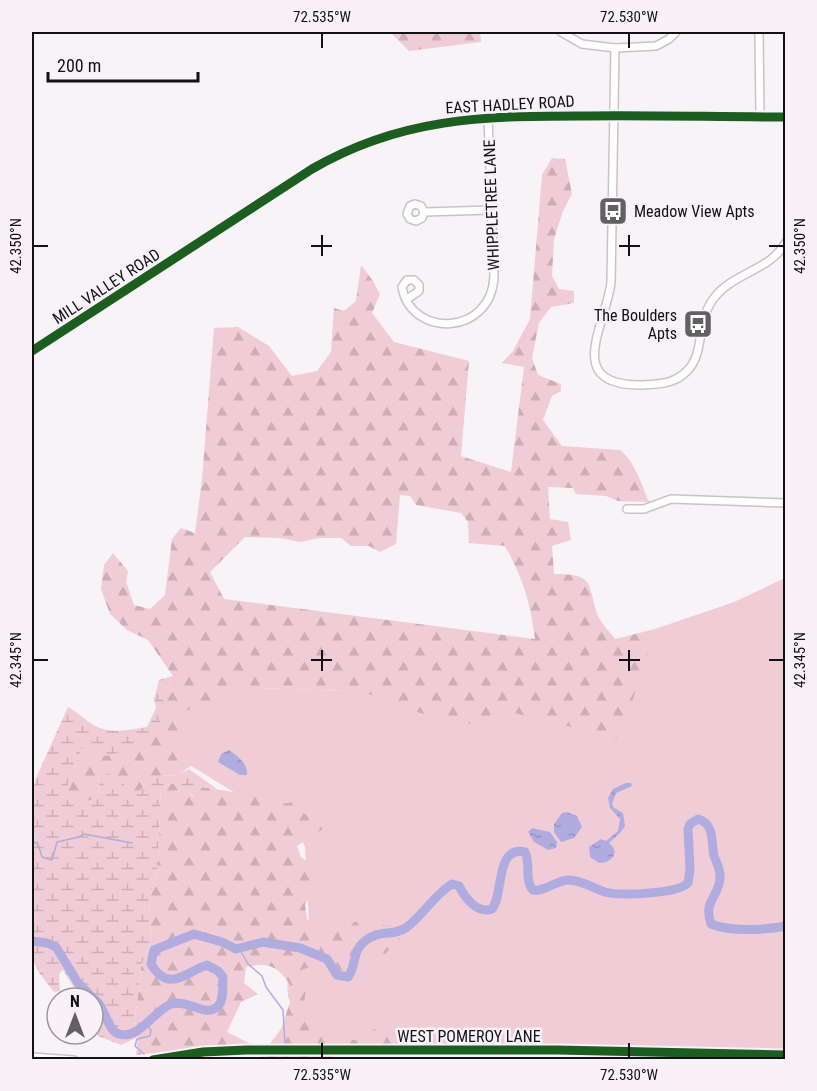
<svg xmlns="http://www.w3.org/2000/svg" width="817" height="1091" font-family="'Roboto Condensed',sans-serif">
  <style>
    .grass { fill: #f0ccd6 }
    .forest { fill: url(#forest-firs); fill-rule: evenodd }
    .wetland { fill: url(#wetland-marsh) }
    .water { fill: url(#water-ripples) }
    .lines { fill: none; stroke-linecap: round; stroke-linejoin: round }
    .stream { stroke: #b1acdf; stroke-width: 1.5 }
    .river { stroke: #b1acdf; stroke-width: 9 }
    .minor-casing { stroke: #c7c4c7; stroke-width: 10 }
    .minor { stroke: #fefdfe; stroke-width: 7 }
    .cycleway-casing { stroke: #f8f2f8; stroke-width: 13 }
    .cycleway { stroke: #1b5e20; stroke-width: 9 }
    .ticks { fill: none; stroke: #121113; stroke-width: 2 }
    .labels { text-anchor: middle; stroke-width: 5; stroke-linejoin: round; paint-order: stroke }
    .street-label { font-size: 16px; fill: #121113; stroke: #f8f2f8 }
    .poi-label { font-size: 16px; fill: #121113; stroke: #f8f2f8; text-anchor: start }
    .neatline { fill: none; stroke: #121113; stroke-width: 2 }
    .ticks-label { font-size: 15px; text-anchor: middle; fill: #121113 }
  </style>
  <defs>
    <pattern id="forest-firs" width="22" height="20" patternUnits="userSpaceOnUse" patternTransform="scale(1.5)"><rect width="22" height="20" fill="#f0ccd6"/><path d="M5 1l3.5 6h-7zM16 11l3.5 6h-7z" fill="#cdaeb7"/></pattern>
    <pattern id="wetland-marsh" width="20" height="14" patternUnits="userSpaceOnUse" patternTransform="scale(1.5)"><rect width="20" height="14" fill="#f0ccd6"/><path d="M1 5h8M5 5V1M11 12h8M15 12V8" fill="none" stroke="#cdaeb7"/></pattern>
    <pattern id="water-ripples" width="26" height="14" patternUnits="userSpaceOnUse" patternTransform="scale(1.5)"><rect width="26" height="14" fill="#b1acdf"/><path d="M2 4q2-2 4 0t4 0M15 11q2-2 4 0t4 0" fill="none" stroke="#9793be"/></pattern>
  </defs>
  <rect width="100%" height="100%" fill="#f7f3f7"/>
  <polygon class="grass" points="785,578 785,1051 590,1045 323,1045 299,1021 288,997 287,974 309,924 305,847 299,832 193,767 174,751 179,699 257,688 346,691 626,720 655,629 734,602"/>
  <g class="forest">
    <polygon points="390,32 480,32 481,42 409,51"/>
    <path d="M552,158l13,1 7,35 -9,17 -9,28 -2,37 7,13 15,2v12l-23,4 -12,16 -7,35 6,17 23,9v7l-9,5 -9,24 19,26 58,4c15,12 22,35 29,52l-31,-1 -12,-5 -30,-2 -3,-6 -25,-1 2,32 18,3 3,18 -19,6 2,28c41,0 33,9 44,42 4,8 12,16 17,23l40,-10 -31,99 -11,17 -5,-14 -3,1 -10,15 -11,-17 -78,-19 -12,3 -20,11 -54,-12 -35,-16 -39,-6 -89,-3 -38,7 -18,18 -9,-4 -13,3 1,20 4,18 18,8 -24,17 -22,1 -23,21 -14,-19 -21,-7 2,25 -23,10 -10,-13 1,-12 15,-34 12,-2 15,10 31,-13 15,-14 8,-32 9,-20 -25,-36 -21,-10 -17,-16 -9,-25 3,-24 9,-12 15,18 -2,11 8,23 16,4 15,-14 7,-56 9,-11 14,5 7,-54 12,-151 24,-1 31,19 23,30 25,-5 14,-19 3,-44 10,3 12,-10 5,-36 12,16 7,13 -8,19 22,29 75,19 -8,95 50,16 13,-105 -22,-4 11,-12 17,-32 12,-144zM400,495l10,1 6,9 45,8 7,9 1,21 36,3c18,33 25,55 30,93l-311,-40 -14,-27 35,-35 35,1 20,4 20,-4h21l10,8h18l11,6 16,-8z"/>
    <path d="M172,783l10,4 12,10 8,-10 31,5h24l14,13 24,-3 4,9 14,7 19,-6 -8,16 -27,18 4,11 9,7 7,24 -12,16 2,15 10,10 29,2 8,-9 41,4 5,13 -15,15 -13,-2 -9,13 -18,8c-20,-8 -26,-9 -47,-2l8,17 -3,25 23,27h33l18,-13 41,10 37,4v6l-186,-2 12,-16 13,-39c-15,-21 -21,-29 -48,-23l-2,16 14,11 -17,8 -14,30 28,14 -54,2 -65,7 2,-18 -3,-17 6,-53 11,-28 -3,-35 9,-41 3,-75z"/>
    <polygon points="267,1052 333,1056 333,1060 264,1060 260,1058"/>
  </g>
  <path class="wetland" d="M173,676l-9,20 4,11c-4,7 -7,15 -12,21 -11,15 -36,27 -54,28l-7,-11 -12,2 -15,34v12l9,12 23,-9 -2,-26 21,8 14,18 23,-20 22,-1 11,-6 28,20 -15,-2 -7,10 -13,-10 -10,-4 -11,5 -3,75 -9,41 3,35 -11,28 -6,53 3,17 -17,8 -23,-9 -5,-22v-16h-13l-17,-28 -4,4 1,17 -6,1 -14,-18 -8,-15v-165l4,-16 32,-71c10,5 18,14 27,19 17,8 34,4 52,1l9,-19 -2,-9 5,-19z"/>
  <g class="water">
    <path d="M229,750c9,6 19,14 18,25h-7l-22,-13 3,-8z"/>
    <path d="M626,783h5l1,3 -16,7 -4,11 2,4 9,5 2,13 -4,6 -12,11c12,9 3,20 -10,20l-9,-6 -1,-10 12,-8 5,2 12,-10 2,-12 -10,-11 -2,-10 5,-9z"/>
    <polygon points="567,812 577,816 582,827 574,838 561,842 554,832 554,824 562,813"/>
    <polygon points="532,828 550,832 557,842 556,848 548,850 534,842 528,832"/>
  </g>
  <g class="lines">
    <g class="stream">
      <polyline points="32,841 38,844 42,857 52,860 57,842 79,837 84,834 132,843"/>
      <polyline points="240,950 248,964 262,976 266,987 283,1010 285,1044"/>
      <polyline points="285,1053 288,1060"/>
      <polyline points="144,1054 135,1046 137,1039 150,1036 151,1030 146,1024"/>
    </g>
    <g class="river">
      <polyline points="32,941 47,943 56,947 78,983 93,998"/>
      <path d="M93,998c13,8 13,32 26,36 19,6 35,-22 50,-29 17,-8 36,13 48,2 8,-6 5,-21 6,-30l-5,-6 -11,-6c-22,7 -38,29 -56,-1l3,-14 40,-16 28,8 14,7 27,-7 37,6 27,11 10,16 11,2c7,-9 5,-22 12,-31 16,-19 32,-8 47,-19 17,-13 27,-32 45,-43l7,2c6,12 18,28 33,23 12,-15 3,-64 33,-57 6,12 -1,28 8,38 12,2 23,-10 36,-10 12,0 24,8 36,12 14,4 73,2 83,-9l2,-14 -2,-40 2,-5 8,-5c17,5 13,23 16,37 3,8 7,14 6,23 -2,19 -17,22 -9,45 19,8 55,6 75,2"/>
    </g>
    <g class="minor-casing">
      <g id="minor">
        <polyline points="561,32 582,44 615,48 656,46 669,39 676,32"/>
        <polyline points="759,32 760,116"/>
        <path d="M615,48l-4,235c-6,44 -48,103 31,102 18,-1 33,-1 46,-15 17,-18 8,-49 26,-72 20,-26 56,-27 72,-56"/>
        <polyline points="424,212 422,218 416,221 410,219 407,214 410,206 415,204 421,206 424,212 491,210"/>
        <path d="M407,299l12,-8v-6l-5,-5h-7l-5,7c9,52 90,49 92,-11l-6,-159"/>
        <path d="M32,351l280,-182c88,-51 170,-53 268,-53 69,-1 137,1 206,1"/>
        <polyline points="627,509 644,509 671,499 786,503"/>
        <polyline points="32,1057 74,1060"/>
        <polyline points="153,1060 203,1052 246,1050 557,1050 786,1055"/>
      </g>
    </g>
    <use href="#minor" class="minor"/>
    <g class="cycleway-casing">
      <g id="cycleway">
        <path d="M32,351l280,-182c88,-51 170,-53 268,-53 69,-1 137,1 206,1"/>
        <polyline points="153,1060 203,1052 246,1050 557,1050 786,1055"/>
      </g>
    </g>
    <use href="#cycleway" class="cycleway"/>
  </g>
  <path class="ticks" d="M322,33v15M629,33v15M322,235v21M629,235v21M33,246h15M311,246h21M619,246h21M769,246h15M322,650v21M629,650v21M33,660h15M311,660h21M619,660h21M769,660h15M322,1043v15M629,1043v15"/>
  <defs>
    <g id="bus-square" transform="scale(1.5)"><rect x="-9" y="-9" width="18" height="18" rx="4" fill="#626063" stroke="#f8f2f8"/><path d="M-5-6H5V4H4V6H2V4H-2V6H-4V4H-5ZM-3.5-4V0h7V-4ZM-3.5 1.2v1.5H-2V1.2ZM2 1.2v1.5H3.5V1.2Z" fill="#fff"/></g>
  </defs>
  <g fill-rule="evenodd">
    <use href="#bus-square" x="613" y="211"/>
    <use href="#bus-square" x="698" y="324"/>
  </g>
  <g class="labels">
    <g class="street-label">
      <text transform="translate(510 104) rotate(-3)" y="6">EAST HADLEY ROAD</text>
      <text transform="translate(491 205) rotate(-92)" y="6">WHIPPLETREE LANE</text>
      <text transform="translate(106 286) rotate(-33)" y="6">MILL VALLEY ROAD</text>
      <text x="469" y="1042">WEST POMEROY LANE</text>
    </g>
    <g class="poi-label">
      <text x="634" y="217">Meadow View Apts</text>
      <text x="677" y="321" text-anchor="end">The Boulders<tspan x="677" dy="18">Apts</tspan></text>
    </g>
  </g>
  <rect width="817" height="1091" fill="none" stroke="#f8f2f8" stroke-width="66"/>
  <g transform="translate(75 1016)"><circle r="28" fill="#f8f2f8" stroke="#9c989c" stroke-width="1.5"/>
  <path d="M0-4.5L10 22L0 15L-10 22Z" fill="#626063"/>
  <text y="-9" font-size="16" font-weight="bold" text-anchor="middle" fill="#121113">N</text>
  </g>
  <path d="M48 72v9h150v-9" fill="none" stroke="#121113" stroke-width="3"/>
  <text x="57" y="72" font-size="18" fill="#121113" stroke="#f8f2f8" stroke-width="4.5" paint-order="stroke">200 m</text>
  <rect x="33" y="33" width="751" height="1025" class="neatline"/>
  <g class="ticks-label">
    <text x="322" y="22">72.535°W</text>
    <text x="629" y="22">72.530°W</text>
    <text transform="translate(16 246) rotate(-90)" y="5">42.350°N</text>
    <text transform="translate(800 246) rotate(-90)" y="5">42.350°N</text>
    <text transform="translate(16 660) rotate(-90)" y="5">42.345°N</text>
    <text transform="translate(800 660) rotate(-90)" y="5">42.345°N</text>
    <text x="322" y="1080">72.535°W</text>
    <text x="629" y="1080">72.530°W</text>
  </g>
</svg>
